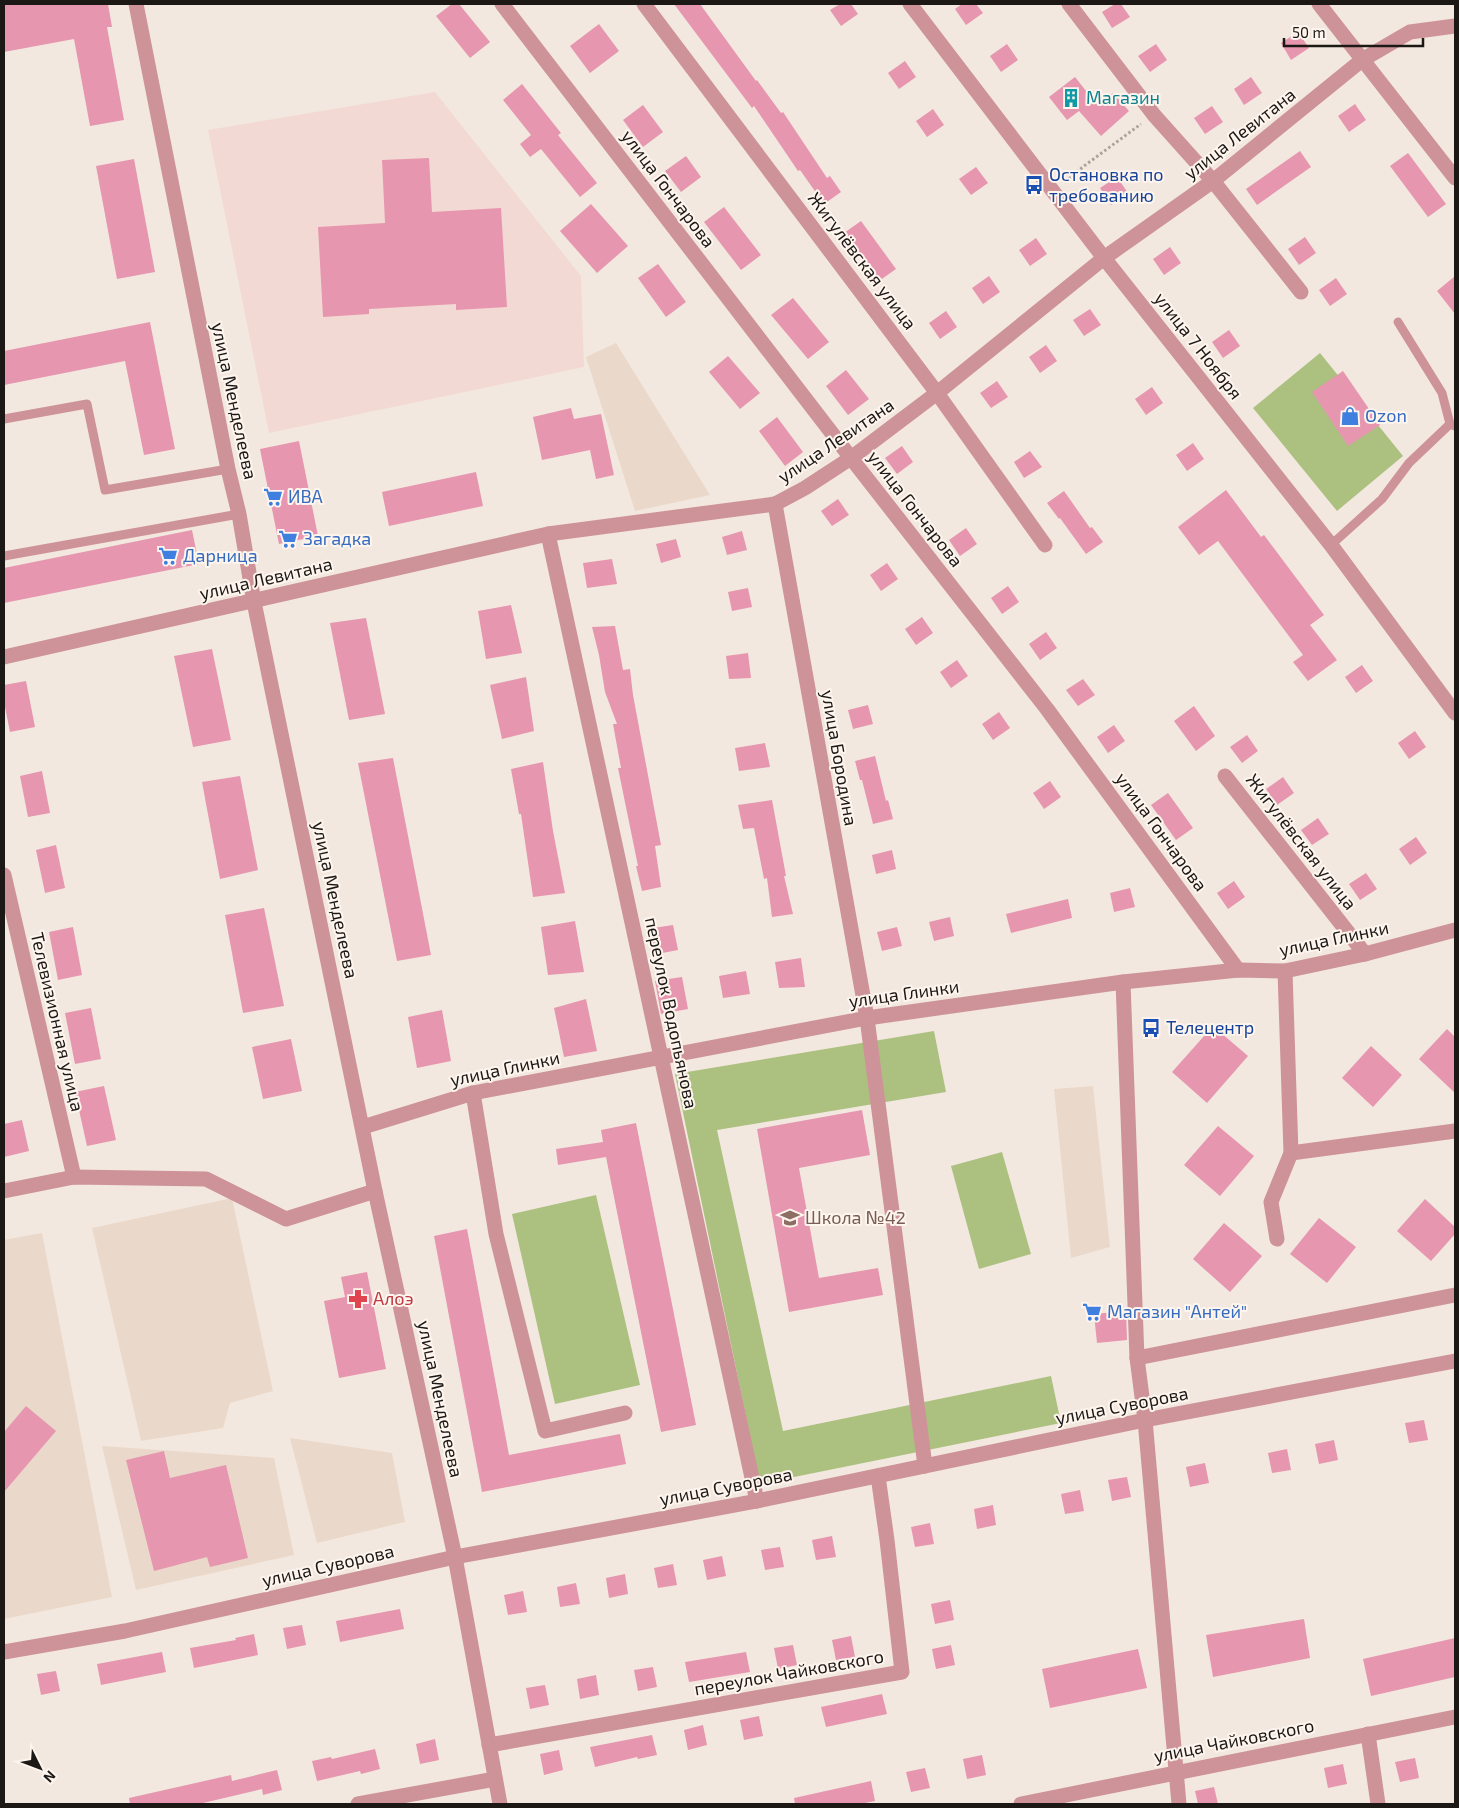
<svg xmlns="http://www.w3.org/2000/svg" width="1459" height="1808" font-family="'Exo 2',sans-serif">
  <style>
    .built { fill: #ead9cb }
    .education { fill: #f3d9d3 }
    .green { fill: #acc180 }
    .building { fill: #e696af }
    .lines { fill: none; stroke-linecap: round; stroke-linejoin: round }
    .path { stroke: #aca39c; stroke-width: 3; stroke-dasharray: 2.5 2.5; stroke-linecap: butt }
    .service { stroke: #ce9399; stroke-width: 9 }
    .minor { stroke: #ce9399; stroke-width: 15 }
    .tertiary { stroke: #ce9399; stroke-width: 15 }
    .labels { text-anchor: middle; stroke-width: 4; stroke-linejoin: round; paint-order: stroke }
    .culture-label { font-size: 18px; fill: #0d838f; stroke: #fef5ee; text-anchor: start }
    .street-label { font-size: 18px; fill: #1c1815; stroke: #fef5ee }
    .transit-label { font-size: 18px; fill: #164399; stroke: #fef5ee; text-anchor: start }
    .shop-label { font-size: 18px; fill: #366cbe; stroke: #fef5ee; text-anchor: start }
    .education-label { font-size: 18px; fill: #785e54; stroke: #fef5ee; text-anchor: start }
    .health-label { font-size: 18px; fill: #be3a42; stroke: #fef5ee; text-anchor: start }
  </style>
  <rect width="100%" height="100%" fill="#f3e8df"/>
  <g class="built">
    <polygon points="616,343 710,495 635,511 586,357"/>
    <polygon points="1093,1086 1110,1247 1071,1258 1054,1089"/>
    <polygon points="232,1198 273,1391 230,1403 223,1428 141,1441 92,1228"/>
    <polygon points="42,1233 112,1597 4,1619 4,1240"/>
    <polygon points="290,1438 392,1453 405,1522 317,1543"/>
    <polygon points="102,1446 274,1458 294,1555 136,1590"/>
  </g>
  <polygon class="education" points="435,92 581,276 584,367 269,433 208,130"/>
  <g class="green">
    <polygon points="1320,353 1403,456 1337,511 1253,408"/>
    <polygon points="934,1031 946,1092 717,1130 783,1431 1051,1376 1061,1423 760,1484 675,1074"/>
    <polygon points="1002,1152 1031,1254 979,1269 951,1166"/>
    <polygon points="596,1195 640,1385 555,1404 512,1214"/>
  </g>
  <g class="building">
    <polygon points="4,4 108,4 112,27 107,27 124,120 90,126 74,39 4,52"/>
    <polygon points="452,4 459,4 490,42 470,58 436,16"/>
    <polygon points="674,4 700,4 756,81 757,80 781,113 783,112 827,178 830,176 841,192 824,204 800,170 798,171 754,106 752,108"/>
    <polygon points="840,4 851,4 858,14 841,26 830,10"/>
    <polygon points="962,4 976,4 983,13 966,25 955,9"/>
    <polygon points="1115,4 1121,4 1130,17 1112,28 1102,12"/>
    <polygon points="599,24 619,51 590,73 570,46"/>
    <polygon points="1298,32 1309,48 1291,60 1281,43"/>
    <polygon points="1007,44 1018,60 1001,72 990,56"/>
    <polygon points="1156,44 1167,60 1150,72 1138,56"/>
    <polygon points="905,61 916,77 899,89 888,73"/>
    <polygon points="1075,77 1098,106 1113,93 1129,111 1101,136 1079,111 1067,120 1049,97"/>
    <polygon points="1251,77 1262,93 1244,105 1234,89"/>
    <polygon points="522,84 561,133 558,135 597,183 580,197 541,149 530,157 520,144 531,135 503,100"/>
    <polygon points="1355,104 1366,120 1349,132 1338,116"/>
    <polygon points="643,105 663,132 643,147 623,120"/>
    <polygon points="1212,106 1223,122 1205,134 1194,118"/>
    <polygon points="933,109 944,125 927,137 916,121"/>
    <polygon points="1300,151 1311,167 1257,205 1246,189"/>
    <polygon points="1408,153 1446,204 1428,217 1390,166"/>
    <polygon points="686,156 701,177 681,192 665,171"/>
    <polygon points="429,158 432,212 501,208 507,307 456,310 456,304 369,309 369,314 323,317 318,227 385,223 382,160"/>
    <polygon points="134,159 155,272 117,279 96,166"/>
    <polygon points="976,167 988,183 971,195 959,179"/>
    <polygon points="1117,177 1128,193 1111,205 1100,188"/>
    <polygon points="591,204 628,246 597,273 560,231"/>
    <polygon points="724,207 761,255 741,270 704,222"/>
    <polygon points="861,221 896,269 879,281 844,233"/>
    <polygon points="1305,237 1316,253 1299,265 1288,249"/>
    <polygon points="1036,238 1047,254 1030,266 1019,250"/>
    <polygon points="1170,247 1181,263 1164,275 1153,259"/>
    <polygon points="658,264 686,302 666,317 638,278"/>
    <polygon points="989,276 1000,292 983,304 972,288"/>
    <polygon points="1455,276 1455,314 1437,291"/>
    <polygon points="1336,278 1347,294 1330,306 1319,290"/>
    <polygon points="793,298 829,342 808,359 771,315"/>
    <polygon points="1090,309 1101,325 1084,336 1073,320"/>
    <polygon points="946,311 957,327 940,339 929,323"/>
    <polygon points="150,322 175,449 144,455 125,361 4,385 4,351"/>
    <polygon points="1229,330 1240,346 1223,358 1212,342"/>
    <polygon points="1046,345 1057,361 1040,373 1029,357"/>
    <polygon points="728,356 760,393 740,409 709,372"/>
    <polygon points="846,370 869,399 848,415 826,386"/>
    <polygon points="1343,371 1380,425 1348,446 1312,392"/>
    <polygon points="997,381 1008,397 991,408 980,393"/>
    <polygon points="1152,387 1163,403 1146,415 1135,399"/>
    <polygon points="571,408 574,419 601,414 614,475 596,479 590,450 542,460 533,417"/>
    <polygon points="777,417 803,452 785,466 759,431"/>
    <polygon points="299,441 318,536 279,544 260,449"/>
    <polygon points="1193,443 1204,459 1187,471 1176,455"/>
    <polygon points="902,446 913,462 897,474 885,458"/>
    <polygon points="1030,451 1042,467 1024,478 1014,462"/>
    <polygon points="476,472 483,506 389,526 382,492"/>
    <polygon points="1226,490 1261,537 1264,535 1324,615 1310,625 1337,660 1308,681 1293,662 1303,655 1218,541 1199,555 1178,527"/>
    <polygon points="1064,491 1090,528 1092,527 1103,542 1086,554 1060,518 1059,519 1047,503"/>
    <polygon points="838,499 849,515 832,526 821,511"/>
    <polygon points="966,528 977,544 960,556 949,540"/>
    <polygon points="192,530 199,564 4,603 4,568"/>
    <polygon points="742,531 747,550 727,555 722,537"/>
    <polygon points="676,539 681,557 661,563 656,544"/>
    <polygon points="612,559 617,584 587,588 583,563"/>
    <polygon points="887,563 898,579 881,591 870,575"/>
    <polygon points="1008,586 1019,602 1002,614 991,598"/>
    <polygon points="748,588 752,607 732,611 728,592"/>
    <polygon points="511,605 522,653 486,659 478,611"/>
    <polygon points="922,617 933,633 916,645 905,629"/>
    <polygon points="366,618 385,714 349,720 330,623"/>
    <polygon points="615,626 623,670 630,669 633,695 661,845 655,846 661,887 642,891 636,866 638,866 618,768 621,768 613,724 617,724 605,692 599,655 592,627"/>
    <polygon points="1046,632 1057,648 1040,660 1029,644"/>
    <polygon points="212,649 231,740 193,747 174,656"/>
    <polygon points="748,653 751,678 729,679 726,656"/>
    <polygon points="957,660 968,676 951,688 940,672"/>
    <polygon points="1362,665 1373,681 1356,693 1345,677"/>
    <polygon points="526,677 534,731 502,739 490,685"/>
    <polygon points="1083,679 1095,695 1078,706 1066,690"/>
    <polygon points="26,681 35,727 10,732 4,702 4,685"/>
    <polygon points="868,705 873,724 853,729 848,710"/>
    <polygon points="1194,706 1215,736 1196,751 1174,721"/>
    <polygon points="999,712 1010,728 993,740 982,724"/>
    <polygon points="1114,725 1125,741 1108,753 1097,737"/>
    <polygon points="1415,731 1426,747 1409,759 1398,743"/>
    <polygon points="1247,735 1258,751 1242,763 1230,747"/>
    <polygon points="765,743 770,767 739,771 735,748"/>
    <polygon points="875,756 886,801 888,800 893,819 873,824 862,780 860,780 855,761"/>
    <polygon points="393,758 431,955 397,961 358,763"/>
    <polygon points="543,762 553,831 565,893 533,897 521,814 519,814 511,769"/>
    <polygon points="42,771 50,813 28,817 20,776"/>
    <polygon points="240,776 258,870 220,879 202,782"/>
    <polygon points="1283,777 1294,793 1277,805 1266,789"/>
    <polygon points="1050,781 1061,797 1044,809 1033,793"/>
    <polygon points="1168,793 1193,828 1176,840 1151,805"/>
    <polygon points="772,800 786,876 784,876 793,914 772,917 767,878 764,879 754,828 743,829 738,805"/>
    <polygon points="1318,818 1329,834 1312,845 1301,830"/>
    <polygon points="1416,837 1427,853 1410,865 1399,849"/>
    <polygon points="56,845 65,888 45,893 36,850"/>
    <polygon points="892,850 896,869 876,874 872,855"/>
    <polygon points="1366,873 1377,889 1360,900 1349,884"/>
    <polygon points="1234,881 1245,897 1228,909 1217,893"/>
    <polygon points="1130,888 1135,907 1114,912 1110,893"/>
    <polygon points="1068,899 1072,918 1011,933 1006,914"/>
    <polygon points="264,908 284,1006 243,1013 225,915"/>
    <polygon points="950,917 954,936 934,941 929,922"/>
    <polygon points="575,921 584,972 548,975 541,927"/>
    <polygon points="673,925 678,950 652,955 647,929"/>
    <polygon points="73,927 82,975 58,980 49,932"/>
    <polygon points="897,927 902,946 882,951 877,932"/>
    <polygon points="801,958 805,987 779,988 775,962"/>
    <polygon points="746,971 750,994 723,998 719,976"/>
    <polygon points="682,977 688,1009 661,1014 655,981"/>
    <polygon points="586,999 597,1051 564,1057 554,1008"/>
    <polygon points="91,1008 101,1059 75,1064 65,1013"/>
    <polygon points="442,1010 451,1061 417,1068 408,1017"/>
    <polygon points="1213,1026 1248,1056 1207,1103 1172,1072"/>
    <polygon points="1447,1029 1455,1037 1455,1093 1419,1059"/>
    <polygon points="291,1039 302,1091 263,1099 252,1047"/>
    <polygon points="1371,1046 1402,1075 1373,1107 1342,1078"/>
    <polygon points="104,1086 116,1140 87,1146 75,1092"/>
    <polygon points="862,1110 870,1155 799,1168 819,1278 878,1268 883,1295 789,1312 757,1129"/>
    <polygon points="22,1120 29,1151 4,1157 4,1124"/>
    <polygon points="636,1123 696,1425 661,1432 606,1157 558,1165 556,1149 603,1142 601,1130"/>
    <polygon points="1218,1126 1254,1156 1220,1196 1184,1165"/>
    <polygon points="1425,1199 1455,1227 1455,1234 1431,1261 1397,1231"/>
    <polygon points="1319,1218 1356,1247 1327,1283 1290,1254"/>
    <polygon points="1224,1223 1262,1256 1230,1292 1193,1259"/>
    <polygon points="467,1229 509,1455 620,1434 626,1464 482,1492 434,1236"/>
    <polygon points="367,1272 386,1369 339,1378 324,1301 345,1297 341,1277"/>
    <polygon points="1126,1311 1127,1340 1097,1343 1094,1314"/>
    <polygon points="26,1406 56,1431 4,1492 4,1432"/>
    <polygon points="1424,1420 1428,1440 1409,1443 1405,1423"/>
    <polygon points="1334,1440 1338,1460 1319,1464 1315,1444"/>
    <polygon points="1287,1449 1291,1470 1272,1473 1268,1453"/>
    <polygon points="164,1451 170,1478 226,1465 248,1558 210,1567 207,1557 154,1571 126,1460"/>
    <polygon points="1205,1463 1209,1483 1190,1487 1186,1467"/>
    <polygon points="1127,1477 1131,1497 1112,1501 1108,1480"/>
    <polygon points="1080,1490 1084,1511 1065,1514 1061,1494"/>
    <polygon points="993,1505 996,1525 977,1529 974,1509"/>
    <polygon points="930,1523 934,1544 915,1547 911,1527"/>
    <polygon points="832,1536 836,1557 816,1560 812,1540"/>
    <polygon points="780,1547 784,1567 765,1570 761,1550"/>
    <polygon points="722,1556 726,1576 707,1580 703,1560"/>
    <polygon points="673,1564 677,1585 658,1588 654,1568"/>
    <polygon points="625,1574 628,1594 609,1598 606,1578"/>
    <polygon points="576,1583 580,1604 560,1607 557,1587"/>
    <polygon points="523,1591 527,1612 508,1615 504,1595"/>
    <polygon points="950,1600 954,1620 935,1624 931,1604"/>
    <polygon points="400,1609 404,1629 340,1642 336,1621"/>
    <polygon points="1304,1619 1310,1658 1213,1677 1206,1635"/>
    <polygon points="302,1625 306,1645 287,1649 283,1628"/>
    <polygon points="254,1634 258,1655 194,1668 190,1648 236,1640 235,1638"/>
    <polygon points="851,1636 855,1657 836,1660 832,1640"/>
    <polygon points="1455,1638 1455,1677 1371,1696 1363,1659"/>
    <polygon points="793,1645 797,1665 778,1669 774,1648"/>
    <polygon points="951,1645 955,1665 936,1669 932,1649"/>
    <polygon points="1138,1649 1147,1688 1050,1708 1042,1669"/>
    <polygon points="162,1652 166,1672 101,1685 97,1664"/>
    <polygon points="746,1652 750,1672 689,1682 685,1662"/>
    <polygon points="653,1667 657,1687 638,1691 634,1670"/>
    <polygon points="56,1671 60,1691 41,1695 37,1674"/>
    <polygon points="596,1675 599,1695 580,1699 577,1679"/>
    <polygon points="545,1685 549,1705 530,1709 526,1688"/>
    <polygon points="882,1694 887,1714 826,1727 821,1707"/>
    <polygon points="759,1716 763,1736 744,1740 740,1720"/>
    <polygon points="703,1725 707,1745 688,1750 684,1730"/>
    <polygon points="652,1735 657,1755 638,1759 637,1757 595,1767 590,1747"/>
    <polygon points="435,1739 439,1760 420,1764 416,1744"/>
    <polygon points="375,1749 380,1769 361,1774 360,1771 317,1781 312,1761 331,1757 332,1759"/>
    <polygon points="559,1750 563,1770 544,1775 540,1754"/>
    <polygon points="982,1755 986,1775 967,1779 963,1759"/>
    <polygon points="1415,1758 1419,1778 1400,1782 1395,1762"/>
    <polygon points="1343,1764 1347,1784 1328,1788 1324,1768"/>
    <polygon points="925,1768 930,1788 911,1792 906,1772"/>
    <polygon points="277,1770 282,1790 263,1795 262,1789 199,1804 130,1804 129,1798 231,1775 232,1781"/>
    <polygon points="871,1781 875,1801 860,1804 795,1804 794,1798"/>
    <polygon points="1214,1787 1218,1804 1198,1804 1195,1791"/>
  </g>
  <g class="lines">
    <polyline class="path" points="1065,182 1084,166 1141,124"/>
    <g class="service">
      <polyline points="1398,322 1442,393 1450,424"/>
      <polyline points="4,419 87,404 105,490 228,469"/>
      <polyline points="1331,545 1382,499 1409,463 1450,424 1455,426"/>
      <polyline points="4,556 239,514"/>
    </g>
    <g class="minor">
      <polyline points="136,4 228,469 239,514 254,602 375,1191 455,1557 500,1804"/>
      <polyline points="502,4 851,458 1047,709 1238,970"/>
      <polyline points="644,4 937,393 1045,545"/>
      <polyline points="1069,4 1154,115 1213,181 1301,292"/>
      <polyline points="1319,4 1455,178"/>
      <polyline points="775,504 867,1018 925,1466"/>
      <polyline points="548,534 757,1501"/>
      <polyline points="4,657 548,534 775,504 805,488 851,458 937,393 1104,258 1213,181 1362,60 1410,32 1455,26"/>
      <polyline points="1225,776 1365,954"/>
      <polyline points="4,875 74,1177"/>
      <polyline points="1285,971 1291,1153 1455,1131"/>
      <polyline points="1123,982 1137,1358 1145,1420 1179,1804"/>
      <polyline points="473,1093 496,1234 545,1431 625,1413"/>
      <polyline points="363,1127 473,1093 867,1018 1123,982 1238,970 1285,971 1365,954 1455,930"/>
      <polyline points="4,1191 74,1177 206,1179 286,1219 375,1191"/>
      <polyline points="1277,1239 1271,1202 1291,1153"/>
      <polyline points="1137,1358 1455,1295"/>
      <polyline points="1368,1734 1378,1804"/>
      <polyline points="489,1745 902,1672 887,1540 878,1476"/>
      <polyline points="358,1804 495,1779"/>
      <polyline points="1021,1804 1455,1717"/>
    </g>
    <g class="tertiary">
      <polyline points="910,4 1104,258 1331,545 1455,713"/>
      <polyline points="4,1652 125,1631 455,1557 757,1501 1145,1420 1455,1361"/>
    </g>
  </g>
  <defs>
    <g id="building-bare" transform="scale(1.5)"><path d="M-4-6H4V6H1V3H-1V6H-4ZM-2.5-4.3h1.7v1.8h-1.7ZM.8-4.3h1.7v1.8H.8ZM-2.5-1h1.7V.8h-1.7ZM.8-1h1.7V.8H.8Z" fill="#0f9aa8" stroke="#fef5ee" stroke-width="2.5" paint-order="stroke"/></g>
    <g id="bus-bare" transform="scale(1.5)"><path d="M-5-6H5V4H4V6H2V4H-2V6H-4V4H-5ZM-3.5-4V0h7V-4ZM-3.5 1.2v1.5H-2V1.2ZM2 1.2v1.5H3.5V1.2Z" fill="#1a4fb4" stroke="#fef5ee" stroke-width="2.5" paint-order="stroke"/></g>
    <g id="shop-bare" transform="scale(1.5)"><path d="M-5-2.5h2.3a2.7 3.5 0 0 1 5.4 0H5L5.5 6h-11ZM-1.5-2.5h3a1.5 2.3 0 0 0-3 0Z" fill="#3f7fe0" stroke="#fef5ee" stroke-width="2.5" paint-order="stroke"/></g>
    <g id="supermarket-bare" transform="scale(1.5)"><path d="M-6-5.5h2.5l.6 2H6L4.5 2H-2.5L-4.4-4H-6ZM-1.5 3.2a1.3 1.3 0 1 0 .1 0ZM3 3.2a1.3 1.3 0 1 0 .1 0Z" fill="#3f7fe0" stroke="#fef5ee" stroke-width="2.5" paint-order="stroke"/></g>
    <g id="school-bare" transform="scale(1.5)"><path d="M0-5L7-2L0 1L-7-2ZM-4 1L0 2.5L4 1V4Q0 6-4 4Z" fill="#8d6e63" stroke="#fef5ee" stroke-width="2.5" paint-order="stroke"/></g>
    <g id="pharmacy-bare" transform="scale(1.5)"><path d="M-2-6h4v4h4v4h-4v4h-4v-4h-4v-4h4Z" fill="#e0444e" stroke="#fef5ee" stroke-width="2.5" paint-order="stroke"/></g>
  </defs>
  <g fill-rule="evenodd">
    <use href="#building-bare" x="1071" y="98"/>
    <use href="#bus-bare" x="1034" y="185"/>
    <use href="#shop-bare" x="1350" y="416"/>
    <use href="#supermarket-bare" x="273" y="497"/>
    <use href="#supermarket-bare" x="288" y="539"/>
    <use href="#supermarket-bare" x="168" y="556"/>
    <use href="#bus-bare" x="1151" y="1028"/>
    <use href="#school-bare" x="790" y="1218"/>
    <use href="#pharmacy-bare" x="358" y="1299"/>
    <use href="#supermarket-bare" x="1092" y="1312"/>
  </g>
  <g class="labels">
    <g class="culture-label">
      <text x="1086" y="104">Магазин</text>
    </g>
    <g class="street-label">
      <text transform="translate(1240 134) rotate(-38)" y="6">улица Левитана</text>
      <text transform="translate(668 189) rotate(53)" y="6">улица Гончарова</text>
      <text transform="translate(862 261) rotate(53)" y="6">Жигулёвская улица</text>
      <text transform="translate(1198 346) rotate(52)" y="6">улица 7 Ноября</text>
      <text transform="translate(234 401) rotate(78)" y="6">улица Менделеева</text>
      <text transform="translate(836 441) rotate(-34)" y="6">улица Левитана</text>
      <text transform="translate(915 509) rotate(52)" y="6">улица Гончарова</text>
      <text transform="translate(266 579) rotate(-13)" y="6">улица Левитана</text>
      <text transform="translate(839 758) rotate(80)" y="6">улица Бородина</text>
      <text transform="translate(1161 832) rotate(54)" y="6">улица Гончарова</text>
      <text transform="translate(1301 842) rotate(52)" y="6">Жигулёвская улица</text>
      <text transform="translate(335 900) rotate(78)" y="6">улица Менделеева</text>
      <text transform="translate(1334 939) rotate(-12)" y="6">улица Глинки</text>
      <text transform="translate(904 994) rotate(-8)" y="6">улица Глинки</text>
      <text transform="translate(671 1013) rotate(78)" y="6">переулок Водопьянова</text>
      <text transform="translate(57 1022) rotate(77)" y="6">Телевизионная улица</text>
      <text transform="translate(505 1069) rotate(-12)" y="6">улица Глинки</text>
      <text transform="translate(440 1399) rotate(78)" y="6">улица Менделеева</text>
      <text transform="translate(1122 1406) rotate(-11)" y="6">улица Суворова</text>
      <text transform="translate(726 1487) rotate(-11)" y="6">улица Суворова</text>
      <text transform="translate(328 1566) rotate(-13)" y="6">улица Суворова</text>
      <text transform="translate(789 1673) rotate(-10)" y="6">переулок Чайковского</text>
      <text transform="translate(1234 1741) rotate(-11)" y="6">улица Чайковского</text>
    </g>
    <g class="transit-label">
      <text x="1049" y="181">Остановка по<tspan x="1049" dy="21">требованию</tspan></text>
      <text x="1166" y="1034">Телецентр</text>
    </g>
    <g class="shop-label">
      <text x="1365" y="422">Ozon</text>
      <text x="288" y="503">ИВА</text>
      <text x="303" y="545">Загадка</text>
      <text x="183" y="562">Дарница</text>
      <text x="1107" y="1318">Магазин "Антей"</text>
    </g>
    <g class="education-label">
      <text x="805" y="1224">Школа №42</text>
    </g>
    <g class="health-label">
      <text x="373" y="1305">Алоэ</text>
    </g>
  </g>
  <rect width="1459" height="1808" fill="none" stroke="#1c1815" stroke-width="10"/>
  <g transform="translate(40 1768) rotate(132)" stroke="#fef5ee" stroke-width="4" paint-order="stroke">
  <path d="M0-4L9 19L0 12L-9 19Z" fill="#1c1815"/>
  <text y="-8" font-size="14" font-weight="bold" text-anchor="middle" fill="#1c1815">N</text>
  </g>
  <path d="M1284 38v8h139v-8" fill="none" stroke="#1c1815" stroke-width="2.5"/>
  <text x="1292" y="38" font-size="15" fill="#1c1815" stroke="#fef5ee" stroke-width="4" paint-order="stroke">50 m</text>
</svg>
